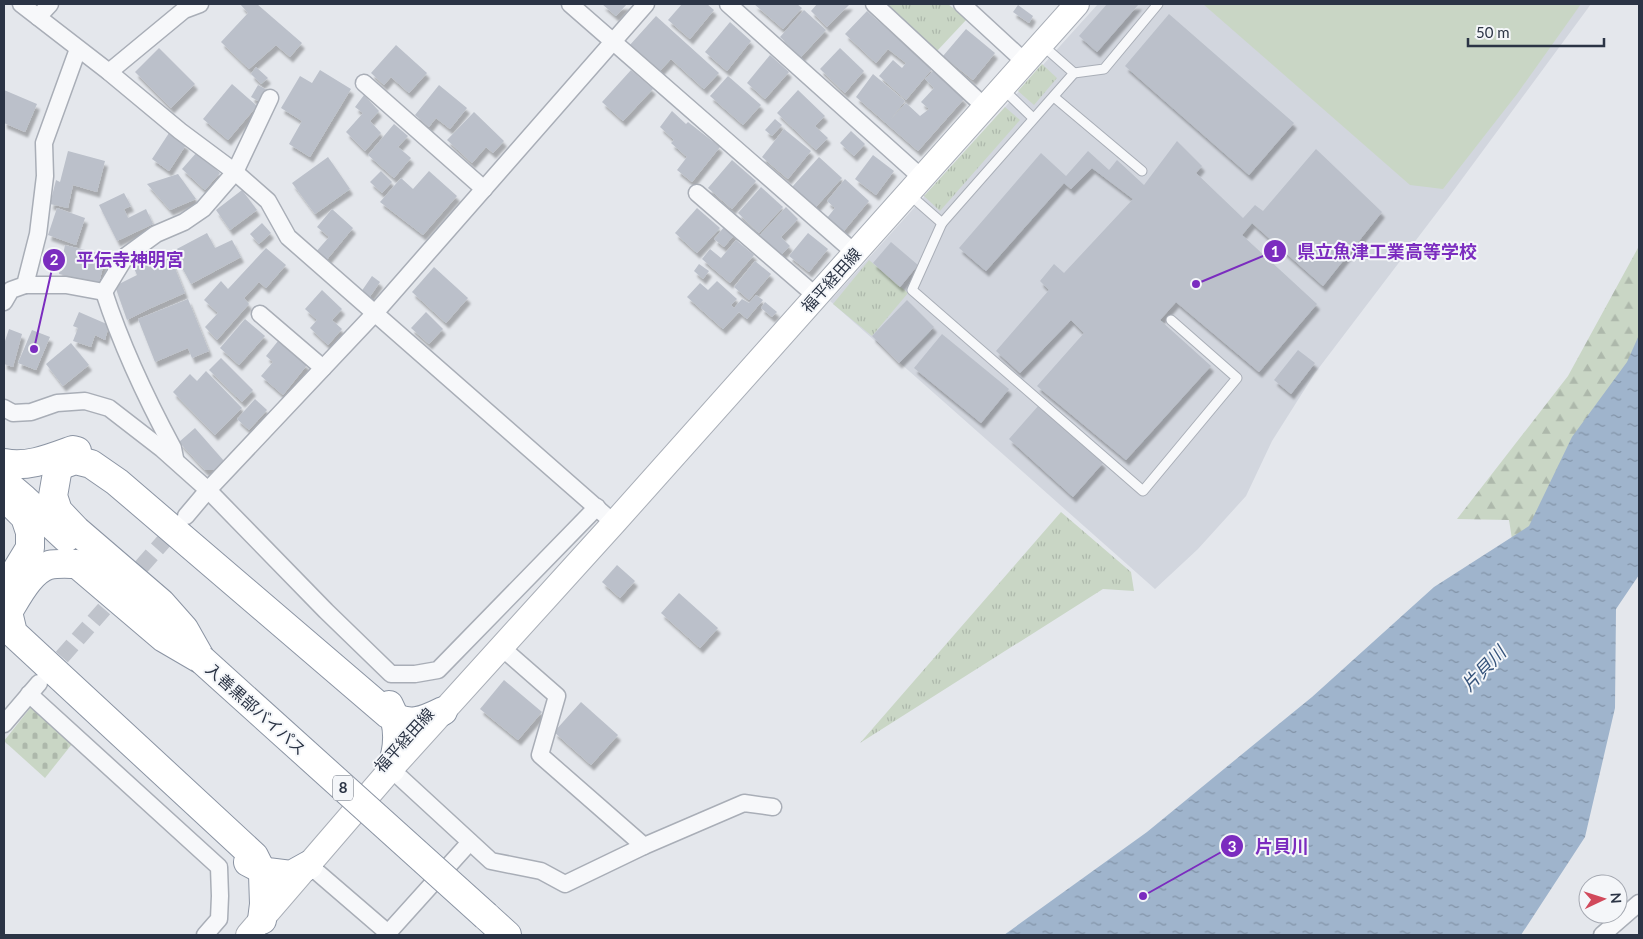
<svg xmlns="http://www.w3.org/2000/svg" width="1643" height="939" font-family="Lato,'Noto Sans JP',sans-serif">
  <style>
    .built { fill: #d2d6de }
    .grass { fill: url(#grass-tufts) }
    .forest { fill: url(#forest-firs) }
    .cemetery { fill: url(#cemetery-stones) }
    .pitch { fill: #c9d6c5 }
    .water { fill: url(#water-ripples) }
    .building { fill: #bbc0ca; filter: url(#shadow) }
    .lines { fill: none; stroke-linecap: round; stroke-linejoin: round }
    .street-tunnel { stroke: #bfc3cb; stroke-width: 16; stroke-dasharray: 16 8; stroke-linecap: butt }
    .lane-casing { stroke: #a9aeb7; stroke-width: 11 }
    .street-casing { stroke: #a9aeb7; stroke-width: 19 }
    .secondary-casing { stroke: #a9aeb7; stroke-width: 26 }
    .highway-casing { stroke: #8b94a3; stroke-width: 30 }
    .lane { stroke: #f7f8fa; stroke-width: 9 }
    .street { stroke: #f7f8fa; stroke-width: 16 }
    .secondary { stroke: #fff; stroke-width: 24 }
    .highway { stroke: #fff; stroke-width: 28 }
    .highway-bridge-casing { stroke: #8b94a3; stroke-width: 30; stroke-linecap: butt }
    .highway-bridge { stroke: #fff; stroke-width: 28 }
    .labels { text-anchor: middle; stroke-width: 4; stroke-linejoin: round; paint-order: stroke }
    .shield { fill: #f4f6f9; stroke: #676e7b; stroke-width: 1 }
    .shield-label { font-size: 15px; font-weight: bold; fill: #2b3445 }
    .street-label { font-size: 16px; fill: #2b3445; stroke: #f4f6f9 }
    .water-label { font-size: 18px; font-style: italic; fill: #34527a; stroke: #f4f6f9 }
    .leader { fill: none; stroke: #7b2cbf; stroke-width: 2 }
    .callout-dot { fill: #7b2cbf; stroke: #f4f6f9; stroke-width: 2 }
    .mark-label { font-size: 15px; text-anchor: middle; font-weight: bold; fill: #fff }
    .callout-label { font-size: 18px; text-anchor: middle; font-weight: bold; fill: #7b2cbf; stroke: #f4f6f9; stroke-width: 4; stroke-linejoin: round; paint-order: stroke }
  </style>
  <defs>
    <pattern id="grass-tufts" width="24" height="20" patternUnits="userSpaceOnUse" patternTransform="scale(1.25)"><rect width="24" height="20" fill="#c9d6c5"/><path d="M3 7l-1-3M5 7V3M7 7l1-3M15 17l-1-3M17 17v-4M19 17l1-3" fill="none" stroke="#adb8ab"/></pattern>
    <pattern id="forest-firs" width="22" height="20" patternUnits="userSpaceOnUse" patternTransform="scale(1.25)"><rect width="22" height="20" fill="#c9d6c5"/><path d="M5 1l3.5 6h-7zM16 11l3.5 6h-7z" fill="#adb8ab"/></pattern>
    <pattern id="cemetery-stones" width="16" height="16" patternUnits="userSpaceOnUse" patternTransform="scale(1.25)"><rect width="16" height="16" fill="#c9d6c5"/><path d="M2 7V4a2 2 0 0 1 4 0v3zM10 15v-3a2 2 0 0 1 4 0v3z" fill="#adb8ab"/></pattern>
    <pattern id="water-ripples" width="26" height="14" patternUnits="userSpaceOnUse" patternTransform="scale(1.25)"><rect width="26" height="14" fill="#9fb4cc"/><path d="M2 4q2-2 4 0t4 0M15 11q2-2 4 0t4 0" fill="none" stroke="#8293a7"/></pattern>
    <filter id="shadow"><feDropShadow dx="3" dy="5.5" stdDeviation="1" flood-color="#0004"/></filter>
  </defs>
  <rect width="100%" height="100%" fill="#e4e7ec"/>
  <polygon class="built" points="1098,4 1591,4 1448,198 1315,373 1272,441 1246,496 1198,549 1155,589 830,301"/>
  <g class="grass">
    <polygon points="882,4 948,4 967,19 937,51"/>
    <polygon points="1042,64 1057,78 1034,105 1018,91"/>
    <polygon points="1005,107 1020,120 940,211 924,196"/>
    <polygon points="869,260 908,293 872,336 833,304"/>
    <polygon points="1061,512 1131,572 1134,591 1103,589 860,743"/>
  </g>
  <polygon class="forest" points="1639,246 1639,492 1517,571 1509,520 1457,519 1568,376"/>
  <polygon class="cemetery" points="31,707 72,744 45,778 4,741"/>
  <polygon class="pitch" points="1203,4 1581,4 1517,94 1443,189 1410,185"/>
  <polygon class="water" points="1639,335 1639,575 1616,609 1615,708 1585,837 1521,935 1004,935 1147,832 1312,697 1434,587 1529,526 1572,437 1627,362"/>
  <g class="building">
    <polygon points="240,4 257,4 302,43 290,57 276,45 249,69 221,42 248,13"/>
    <polygon points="602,4 627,4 616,16"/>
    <polygon points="682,4 707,4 714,10 690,39 668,20"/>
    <polygon points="754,4 797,4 802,8 783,29"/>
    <polygon points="817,4 850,4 827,27 811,11"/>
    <polygon points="1107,4 1139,4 1097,52 1079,36"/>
    <polygon points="1018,5 1033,16 1029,23 1013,12"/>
    <polygon points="804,10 826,30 801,57 780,37"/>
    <polygon points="867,11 932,69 906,100 879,76 893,60 902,68 906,63 888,49 876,63 845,34"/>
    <polygon points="1169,14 1294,123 1249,175 1125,66"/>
    <polygon points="656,16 719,73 704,89 671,59 658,73 629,46"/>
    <polygon points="730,22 751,41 727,71 705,52"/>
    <polygon points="966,29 995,53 973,80 943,56"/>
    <polygon points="396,45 427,73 409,93 391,77 384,85 371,73"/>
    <polygon points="159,48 195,84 171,108 135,72"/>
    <polygon points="840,48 864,71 845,93 820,69"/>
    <polygon points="770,55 789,72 765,99 747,83"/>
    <polygon points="256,67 268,78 261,84 251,74"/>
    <polygon points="320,70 351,89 310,157 289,144 302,121 281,108 300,76 312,83"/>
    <polygon points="631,70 653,89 623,121 602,102"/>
    <polygon points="933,71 964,99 918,151 856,97 873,74 905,101 890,120 906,103 920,116 929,109 921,102 934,88 925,79"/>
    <polygon points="728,76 761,105 743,125 710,96"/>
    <polygon points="232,84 257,106 228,140 203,119"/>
    <polygon points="258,85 267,90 260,102 251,97"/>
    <polygon points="439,85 467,108 450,129 436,118 429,127 415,115"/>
    <polygon points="4,90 37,104 25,132 4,123"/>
    <polygon points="798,90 825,116 815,126 828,138 816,150 777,113"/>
    <polygon points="364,95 379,111 370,121 381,133 365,151 346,132 363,113 355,107"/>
    <polygon points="672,111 686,124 688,122 720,147 692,182 677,170 687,157 671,143 674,140 660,127"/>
    <polygon points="474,112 504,141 493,153 486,147 472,163 447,140"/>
    <polygon points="775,119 782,125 772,136 765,130"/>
    <polygon points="394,124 408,136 398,147 411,158 394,178 368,155"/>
    <polygon points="784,129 811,151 788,179 762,157"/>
    <polygon points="851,131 865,144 854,156 840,143"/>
    <polygon points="169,133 186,145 169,171 152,159"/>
    <polygon points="1177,141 1202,166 1196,173 1243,218 1255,205 1263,211 1316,149 1382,212 1323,286 1252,223 1242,235 1317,304 1259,372 1176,302 1160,320 1211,366 1126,460 1037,386 1084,333 1071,320 1020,373 996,351 1049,290 1040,281 1054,264 1064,273 1133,199 1092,168 1071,189 1064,183 986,271 959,248 1041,153 1066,176 1088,151 1109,170 1117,160 1144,185"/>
    <polygon points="68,151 105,161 97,192 73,185 68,208 50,204 56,180 60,182"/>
    <polygon points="197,152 220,173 205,190 182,169"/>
    <polygon points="873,155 894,171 876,195 855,179"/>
    <polygon points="328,157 350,189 315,214 292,183"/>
    <polygon points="819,157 842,178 815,208 792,187"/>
    <polygon points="732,160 756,181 732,209 708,188"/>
    <polygon points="381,171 392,182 382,193 370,182"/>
    <polygon points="429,171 457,196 423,235 380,202 401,178 413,189"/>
    <polygon points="178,174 196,199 170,210 147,184"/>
    <polygon points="845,179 869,201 843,232 827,218 835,208 827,201"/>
    <polygon points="761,187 783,207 759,233 738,213"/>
    <polygon points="242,190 257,210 230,230 216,210"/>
    <polygon points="124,193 131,206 124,209 128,218 146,209 153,224 117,241 99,205"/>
    <polygon points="786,207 798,219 781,237 790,246 781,255 760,235"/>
    <polygon points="57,208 85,218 76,245 48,235"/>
    <polygon points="697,208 720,228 697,253 675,233"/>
    <polygon points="332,209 353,228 325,262 315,253 329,237 317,227"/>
    <polygon points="262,223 271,233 259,244 250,234"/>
    <polygon points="725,226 735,234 724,247 714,239"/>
    <polygon points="207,233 215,248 232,240 241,257 191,284 173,251"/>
    <polygon points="808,233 828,249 809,272 789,256"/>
    <polygon points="736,240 754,255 730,283 702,259 710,249 721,258"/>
    <polygon points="891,242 918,265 900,287 873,263"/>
    <polygon points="65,245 106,255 99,283 59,274"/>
    <polygon points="266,248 286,265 266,288 259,282 244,298 249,304 217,340 205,327 218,313 204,300 221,281 228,289"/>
    <polygon points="168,251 185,293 151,308 127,320 115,286 137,275 133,266"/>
    <polygon points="755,261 771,274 749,300 734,287"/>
    <polygon points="699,264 709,271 703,279 694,271"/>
    <polygon points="434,267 468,298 446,323 412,292"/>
    <polygon points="372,276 380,282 369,298 361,292"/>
    <polygon points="717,281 737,299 731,305 734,308 742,299 749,303 756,295 763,300 747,319 739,312 723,329 687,297 700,283 708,290"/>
    <polygon points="322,290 342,309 332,320 342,329 328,345 310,328 317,320 305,309"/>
    <polygon points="188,299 209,351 192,358 188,348 155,362 138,319"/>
    <polygon points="907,300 934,327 899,363 872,336"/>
    <polygon points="765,302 777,312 772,317 761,308"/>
    <polygon points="79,312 109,325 105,340 95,335 91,347 73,341 78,328 73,326"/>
    <polygon points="426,312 443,329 429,344 411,328"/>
    <polygon points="245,319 265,336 239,365 220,348"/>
    <polygon points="9,329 22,334 13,367 4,364 4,344"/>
    <polygon points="32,330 50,337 36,370 18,363"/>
    <polygon points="942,334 1009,389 981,423 914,368"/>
    <polygon points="278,341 307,365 283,395 261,376 273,362 266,356"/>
    <polygon points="71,343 89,365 63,386 46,364"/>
    <polygon points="1298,350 1315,363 1291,394 1274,380"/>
    <polygon points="221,358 253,390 242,402 209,370"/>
    <polygon points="206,371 242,408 215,435 173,392 190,374 197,381"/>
    <polygon points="255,399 267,410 249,430 237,419"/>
    <polygon points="1039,405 1103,463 1073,497 1009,439"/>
    <polygon points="195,428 224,461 214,470 205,470 179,442"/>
    <polygon points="617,565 635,581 620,598 602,582"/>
    <polygon points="679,593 718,628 700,648 661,613"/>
    <polygon points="504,680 542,712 518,740 480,709"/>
    <polygon points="581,702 618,735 591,765 554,732"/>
  </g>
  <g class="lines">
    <polyline class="street-tunnel" points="46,675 178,525"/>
    <g class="lane-casing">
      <g id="lane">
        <polyline points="1074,73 1104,69 1158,4"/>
        <polyline points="1002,88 1033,118"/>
        <polyline points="1054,97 1142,171"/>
        <polyline points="910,195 942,223 1074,73 1041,44"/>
        <polyline points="942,223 912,290 1143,491 1237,378 1171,320"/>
      </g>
    </g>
    <g class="street-casing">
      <g id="street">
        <polyline points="21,4 109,72 180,131 235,172 268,201 288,237 614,523"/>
        <polyline points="570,4 855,253"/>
        <polyline points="728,4 922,178"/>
        <polyline points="874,4 985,107"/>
        <polyline points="962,4 1025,62"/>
        <polyline points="38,17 50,4"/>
        <polyline points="109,72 184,10 200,4"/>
        <polyline points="364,83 484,189"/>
        <polyline points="697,193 816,296"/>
        <polyline points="25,285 66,285 104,292 126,256 156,234 184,222 203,209 235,172 270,98"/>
        <path d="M104,292c18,55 42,106 69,156l2,10"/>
        <polyline points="4,302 11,290 25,285 38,234 45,176 44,143 78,49"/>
        <polyline points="260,314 323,368"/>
        <polyline points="4,408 13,413 31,412 57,403 85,401 109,408 162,449 208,490 326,611 391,674 415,674 438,670 597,507"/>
        <polyline points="186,516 208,490 375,313 646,4"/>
        <polyline points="501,647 557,696 540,755 644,846 744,803 773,807"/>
        <polyline points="29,694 219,867 220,896 219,919 205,935"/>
        <polyline points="4,724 39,683"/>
        <polyline points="391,769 491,861 541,871 565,884 644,846"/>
        <polyline points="309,865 388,933 470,842"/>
        <polyline points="1602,935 1639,903"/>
      </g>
    </g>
    <g class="secondary-casing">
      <polyline id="secondary" points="248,935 391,769 614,523 1077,4"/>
    </g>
    <g class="highway-casing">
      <g id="highway">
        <path d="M4,463c23,5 47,-5 69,-13l4,1"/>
        <polyline points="4,482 24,499 66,538"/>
        <polyline points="7,586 30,548 30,532 25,517 9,501"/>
        <path d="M200,659l-36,-21 -87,-74c-8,0 -19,-1 -28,1 -19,6 -31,31 -41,47l5,21 241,223 9,18 1,30 -2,16"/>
        <path d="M201,659l-17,-30 -23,-26 -85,-73 -18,-19 -5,-15 4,-23 4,-8 14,-5 16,4 26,18 271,232c21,13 35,7 55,-3"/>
        <path d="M389,705c11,20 10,42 2,64"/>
        <polyline points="248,862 267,872 291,875 309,865"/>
        <polyline points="486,916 507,935"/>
      </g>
    </g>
    <use href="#lane" class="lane"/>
    <use href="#street" class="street"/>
    <use href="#secondary" class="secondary"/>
    <use href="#highway" class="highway"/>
    <g class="highway-bridge-casing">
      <polyline id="highway-bridge" points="201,659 486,916"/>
    </g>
    <use href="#highway-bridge" class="highway-bridge"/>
  </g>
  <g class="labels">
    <rect class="shield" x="333" y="775.5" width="20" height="25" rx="4"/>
    <g class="shield-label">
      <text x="343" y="793">8</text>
    </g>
    <g class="street-label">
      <text transform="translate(831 280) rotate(-48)" y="6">福平経田線</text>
      <text transform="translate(256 709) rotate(42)" y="6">入善黒部バイパス</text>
      <text transform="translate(404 740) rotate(-48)" y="6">福平経田線</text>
    </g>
    <g class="water-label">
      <text transform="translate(1484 669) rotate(-46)" y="6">片貝川</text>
    </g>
  </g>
  <path class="leader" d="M1196 284L1275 251M34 349L54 260M1143 896L1232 846"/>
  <g class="callout-dot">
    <circle cx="1196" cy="284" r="5"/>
    <circle cx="34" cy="349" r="5"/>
    <circle cx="1143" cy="896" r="5"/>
    <circle cx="1275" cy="251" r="12"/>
    <circle cx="54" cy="260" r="12"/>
    <circle cx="1232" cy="846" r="12"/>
  </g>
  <g class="mark-label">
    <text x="1275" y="257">1</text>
    <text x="54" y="265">2</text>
    <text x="1232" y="852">3</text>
  </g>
  <g class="callout-label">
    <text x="1387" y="258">県立魚津工業高等学校</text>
    <text x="130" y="266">平伝寺神明宮</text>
    <text x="1282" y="853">片貝川</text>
  </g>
  <rect width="1643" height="939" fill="none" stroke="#2b3445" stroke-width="10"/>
  <g transform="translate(1603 899) rotate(86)"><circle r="24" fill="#f4f6f9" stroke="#a4a8b1"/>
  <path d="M0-4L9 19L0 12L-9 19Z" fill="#d1495b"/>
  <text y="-8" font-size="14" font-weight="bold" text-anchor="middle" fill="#2b3445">N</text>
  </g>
  <path d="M1468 38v8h136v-8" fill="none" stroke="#2b3445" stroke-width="2.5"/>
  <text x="1476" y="38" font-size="15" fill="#2b3445" stroke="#f4f6f9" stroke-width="4" paint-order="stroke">50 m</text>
</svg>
